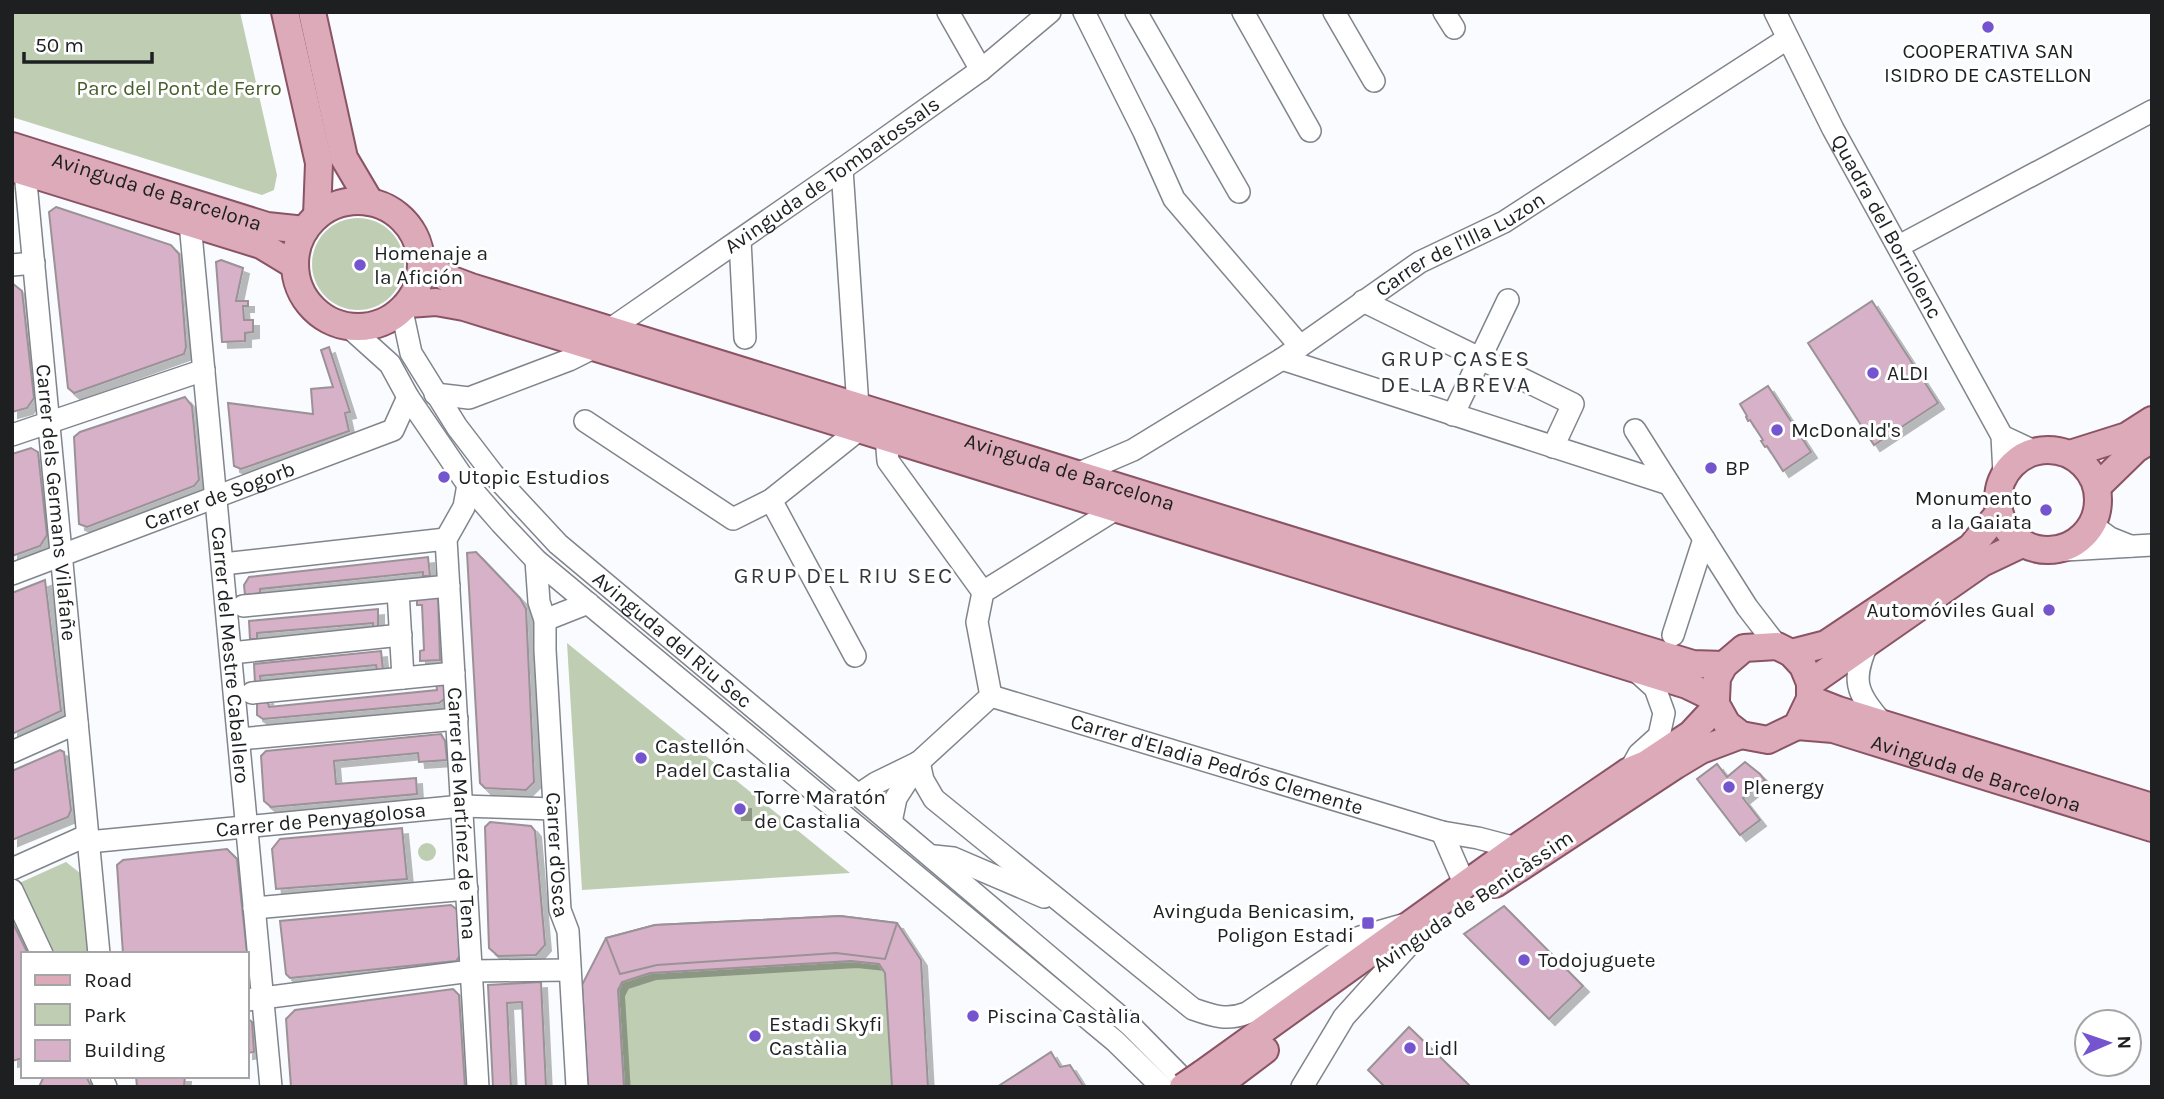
<svg xmlns="http://www.w3.org/2000/svg" width="2164" height="1099" font-family="Karla,sans-serif">
  <style>
    .green { fill: #bfceb3 }
    .building { fill: #d7b1c8; stroke: #9a9297; stroke-width: 2; filter: url(#shadow) }
    .lines { fill: none; stroke-linecap: round; stroke-linejoin: round }
    .minor-casing { stroke: #80858c; stroke-width: 24 }
    .major-casing { stroke: #8a5465; stroke-width: 30 }
    .minor { stroke: #fff; stroke-width: 21 }
    .major { stroke: #dcaab8; stroke-width: 26 }
    .major-bridge-casing { stroke: #8a5465; stroke-width: 30; stroke-linecap: butt }
    .major-bridge { stroke: #dcaab8; stroke-width: 26 }
    .poi-dot { fill: #7555cf; stroke: #fff; stroke-width: 2.5 }
    .labels { text-anchor: middle; stroke-width: 6; stroke-linejoin: round; paint-order: stroke }
    .poi-label { font-size: 21px; fill: #1d1f21; stroke: #fff; text-anchor: start }
    .park-label { font-size: 21px; fill: #46602c; stroke: #fff }
    .street-label { font-size: 21px; fill: #1d1f21; stroke: #fff }
    .neighbourhood-label { font-size: 23px; letter-spacing: 2px; fill: #32373d; stroke: #fff }
  </style>
  <defs>
    <filter id="shadow"><feDropShadow dx="6" dy="6" stdDeviation="0" flood-color="#0004"/></filter>
  </defs>
  <rect width="100%" height="100%" fill="#f9fbfe"/>
  <g class="green">
    <polygon points="12,12 240,12 277,175 274,190 262,195 12,117"/>
    <circle cx="358" cy="264" r="46"/>
    <polygon points="567,643 850,873 582,890"/>
    <circle cx="427" cy="852" r="9"/>
    <polygon points="66,862 80,873 88,954 50,954 17,884"/>
    <polygon points="840,916 897,923 921,960 928,1087 588,1087 582,985 606,938 655,925"/>
  </g>
  <g class="building">
    <polygon points="56,207 171,245 179,254 186,347 184,354 74,393 68,388 49,212"/>
    <polygon points="221,260 243,268 236,301 248,301 248,306 243,306 244,320 253,320 253,332 245,333 245,341 222,342 216,262"/>
    <polygon points="12,283 22,291 34,398 27,408 12,412"/>
    <polygon points="1872,301 1938,403 1874,445 1808,343"/>
    <polygon points="329,347 350,412 345,413 349,431 241,469 234,466 228,403 313,414 311,389 333,387 321,350"/>
    <polygon points="1768,386 1811,452 1783,471 1767,446 1765,447 1761,441 1763,440 1750,420 1748,421 1746,417 1747,416 1740,404"/>
    <polygon points="185,397 192,406 199,480 194,486 87,527 79,524 74,437 80,432"/>
    <polygon points="31,448 38,452 47,535 40,546 12,556 12,454"/>
    <polygon points="476,552 520,598 526,609 534,782 526,790 485,788 480,783 467,553"/>
    <polygon points="428,557 430,576 423,576 423,572 260,589 260,593 245,595 244,585 249,577"/>
    <polygon points="45,580 61,711 12,734 12,593"/>
    <polygon points="438,595 440,660 420,661 420,651 424,650 422,605 417,605 417,596"/>
    <polygon points="378,609 378,627 373,628 373,623 257,633 257,639 250,639 249,621"/>
    <polygon points="381,651 383,670 377,671 376,665 260,676 261,682 255,683 254,664"/>
    <polygon points="436,682 446,682 446,698 439,703 263,719 257,715 257,700 267,698 269,707 437,690"/>
    <polygon points="441,734 445,741 447,760 419,762 418,753 334,761 336,784 416,778 417,794 271,807 264,801 261,756 266,751"/>
    <polygon points="60,750 64,752 71,810 68,817 12,840 12,771"/>
    <polygon points="1745,762 1760,774 1765,780 1743,798 1760,820 1740,835 1697,779 1717,764 1727,777"/>
    <polygon points="745,803 745,814 736,814 735,804"/>
    <polygon points="490,822 531,826 535,831 545,945 536,955 498,956 489,948 485,827"/>
    <polygon points="402,828 407,879 276,889 272,849 280,839"/>
    <polygon points="227,849 237,859 247,954 123,954 117,865 123,860"/>
    <polygon points="451,905 459,911 463,953 456,961 290,978 286,974 280,921"/>
    <polygon points="1504,906 1583,986 1549,1019 1464,934"/>
    <polygon points="840,916 897,923 921,960 928,1087 892,1087 885,973 879,964 851,961 650,973 622,982 618,990 624,1087 588,1087 582,985 606,938 655,925"/>
    <polygon points="840,916 897,923 885,959 836,953 657,965 620,974 606,938 655,925"/>
    <polygon points="12,921 28,954 23,954 23,1058 12,1061"/>
    <polygon points="541,982 546,1087 526,1087 522,1002 507,1003 511,1087 493,1087 488,985"/>
    <polygon points="453,989 459,995 465,1087 291,1087 286,1019 295,1010"/>
    <polygon points="247,1018 252,1022 254,1052 247,1053"/>
    <polygon points="1409,1027 1471,1087 1385,1087 1368,1070"/>
    <polygon points="1051,1052 1060,1067 1070,1065 1084,1087 997,1087"/>
    <polygon points="44,1076 86,1076 91,1086 39,1087"/>
    <polygon points="136,1076 185,1076 184,1087 137,1087"/>
  </g>
  <g class="lines">
    <g class="minor-casing">
      <g id="minor">
        <polyline points="948,12 981,70"/>
        <polyline points="1084,12 1144,132 1174,199 1300,346"/>
        <polyline points="1136,12 1239,192"/>
        <polyline points="1243,12 1310,131"/>
        <polyline points="1334,12 1374,81"/>
        <polyline points="1444,12 1454,28"/>
        <path id="s1" d="M1775,12l58,117 169,307 2,38"/>
        <polyline points="842,169 858,407"/>
        <path id="s2" d="M25,172l74,782"/>
        <path id="s3" d="M190,223l81,864"/>
        <polyline points="740,240 745,338"/>
        <polyline points="1899,246 2152,111"/>
        <polyline points="12,265 34,263"/>
        <polyline points="1363,301 1573,404 1553,447"/>
        <path id="s4" d="M402,311l9,42 46,74 36,47 65,70 300,251 272,230 61,62"/>
        <polyline points="350,328 390,364 408,397 468,485 501,523 536,560 1115,1041 1162,1087"/>
        <polyline points="1282,359 1669,484"/>
        <path id="s5" d="M435,394l34,4 100,-38 26,-13 14,-17 233,-161 139,-99 69,-58"/>
        <polyline points="1453,415 1508,300"/>
        <polyline points="585,421 733,519 771,500 860,429"/>
        <polyline points="1635,430 1747,607 1777,646"/>
        <polyline points="12,435 204,370"/>
        <polyline points="2002,436 2034,451"/>
        <polyline points="886,437 888,461 983,592"/>
        <path id="s6" d="M1077,474l56,-24 149,-91 138,-97 84,-40 283,-183"/>
        <path id="s7" d="M468,485l-4,22 -18,32 32,548"/>
        <polyline points="771,500 855,656"/>
        <polyline points="2092,525 2110,538 2130,546"/>
        <polyline points="2048,551 2152,545"/>
        <path id="s8" d="M536,560l3,42 6,18v30l15,260 8,21 9,156"/>
        <polyline points="223,564 446,539"/>
        <path id="s9" d="M12,574l381,-144 15,-33"/>
        <polyline points="398,591 403,678"/>
        <polyline points="243,606 449,586"/>
        <polyline points="545,620 588,603"/>
        <polyline points="1673,635 1704,539"/>
        <path d="M1869,640c-18,41 -14,51 14,84"/>
        <polyline points="231,653 401,635"/>
        <polyline points="252,693 454,673"/>
        <path id="s10" d="M991,696l451,136 36,6 38,10"/>
        <polyline points="239,739 457,719"/>
        <polyline points="12,752 77,723"/>
        <path d="M919,762l4,18 11,19 259,210c20,7 34,12 54,4l113,-76 42,-12"/>
        <polyline points="1630,770 1639,754 1659,736 1664,713 1655,688 1635,670"/>
        <polyline points="858,795 876,783 917,763"/>
        <polyline points="891,822 896,798 919,762 991,696 977,622 983,592 1116,509"/>
        <polyline points="1442,832 1465,885"/>
        <path id="s11" d="M88,842l374,-36 92,3"/>
        <polyline points="934,856 953,858 1044,897"/>
        <polyline points="12,869 88,835"/>
        <polyline points="12,890 42,954"/>
        <polyline points="254,908 467,889"/>
        <polyline points="247,1000 471,971 570,970"/>
        <polyline points="101,1076 106,1087"/>
        <polyline points="1302,1087 1344,1017 1418,935"/>
      </g>
    </g>
    <g class="major-casing">
      <g id="major">
        <polyline points="285,12 319,163 317,216"/>
        <polyline points="312,12 344,158 370,202"/>
        <path id="s12" d="M12,146l255,80 38,4"/>
        <polyline points="12,168 261,245 294,265"/>
        <circle cx="358" cy="264" r="63"/>
        <path id="s13" d="M422,262l25,16 24,9 1169,361 53,16 31,1"/>
        <polyline points="408,304 436,302 464,307 1687,685 1716,699 1717,678 1724,665 1744,648 1777,646 1791,653 1803,666 1810,683 1810,699 1797,726 1768,740 1741,735 1727,724 1717,706 1691,734 1646,764 1629,771 1516,848 1202,1074"/>
        <circle cx="2048" cy="500" r="50"/>
        <polyline points="2070,454 2127,436 2152,420"/>
        <polyline points="2097,487 2136,449 2152,439"/>
        <polyline points="1791,653 1826,644 1971,547 1999,513"/>
        <polyline points="1810,683 1982,563 2022,544"/>
        <polyline points="1810,699 1838,710 2152,807"/>
        <path id="s14" d="M1797,726l36,3 319,99"/>
        <polyline points="1495,884 1676,765 1701,750 1741,735"/>
        <polyline points="1216,1087 1265,1050"/>
      </g>
    </g>
    <use href="#minor" class="minor"/>
    <use href="#major" class="major"/>
    <g class="major-bridge-casing">
      <polyline id="major-bridge" points="1183,1087 1202,1074"/>
    </g>
    <use href="#major-bridge" class="major-bridge"/>
  </g>
  <g class="poi-dot">
    <circle cx="1988" cy="27" r="7"/>
    <circle cx="360" cy="265" r="7"/>
    <circle cx="1873" cy="373" r="7"/>
    <circle cx="1777" cy="430" r="7"/>
    <circle cx="1711" cy="468" r="7"/>
    <circle cx="444" cy="477" r="7"/>
    <circle cx="2046" cy="510" r="7"/>
    <circle cx="2049" cy="610" r="7"/>
    <circle cx="641" cy="758" r="7"/>
    <circle cx="1729" cy="787" r="7"/>
    <circle cx="740" cy="809" r="7"/>
    <rect x="1361" y="916" width="14" height="14" rx="3.5"/>
    <circle cx="1524" cy="960" r="7"/>
    <circle cx="973" cy="1016" r="7"/>
    <circle cx="755" cy="1036" r="7"/>
    <circle cx="1410" cy="1048" r="7"/>
  </g>
  <g class="labels">
    <g class="poi-label">
      <text x="1988" y="58" text-anchor="middle">COOPERATIVA SAN<tspan x="1988" dy="24">ISIDRO DE CASTELLON</tspan></text>
      <text x="374" y="260">Homenaje a<tspan x="374" dy="24">la Afición</tspan></text>
      <text x="1887" y="380">ALDI</text>
      <text x="1791" y="437">McDonald's</text>
      <text x="1725" y="475">BP</text>
      <text x="458" y="484">Utopic Estudios</text>
      <text x="2032" y="505" text-anchor="end">Monumento<tspan x="2032" dy="24">a la Gaiata</tspan></text>
      <text x="2035" y="617" text-anchor="end">Automóviles Gual</text>
      <text x="655" y="753">Castellón<tspan x="655" dy="24">Padel Castalia</tspan></text>
      <text x="1743" y="794">Plenergy</text>
      <text x="754" y="804">Torre Maratón<tspan x="754" dy="24">de Castalia</tspan></text>
      <text x="1354" y="918" text-anchor="end">Avinguda Benicasim,<tspan x="1354" dy="24">Poligon Estadi</tspan></text>
      <text x="1538" y="967">Todojuguete</text>
      <text x="987" y="1023">Piscina Castàlia</text>
      <text x="769" y="1031">Estadi Skyfi<tspan x="769" dy="24">Castàlia</tspan></text>
      <text x="1424" y="1055">Lidl</text>
    </g>
    <g class="park-label">
      <text x="179" y="95">Parc del Pont de Ferro</text>
    </g>
    <g class="street-label">
      <text dy="7" stroke="none"><textPath href="#s5" startOffset="464">Avinguda de Tombatossals</textPath></text>
      <text dy="7" stroke="none"><textPath href="#s12" startOffset="152">Avinguda de Barcelona</textPath></text>
      <text dy="7" stroke="none"><textPath href="#s1" startOffset="242">Quadra del Borriolenc</textPath></text>
      <text dy="7" stroke="none"><textPath href="#s6" startOffset="448">Carrer de l'Illa Luzon</textPath></text>
      <text dy="7" stroke="none"><textPath href="#s13" startOffset="682">Avinguda de Barcelona</textPath></text>
      <text dy="7" stroke="none"><textPath href="#s9" startOffset="222">Carrer de Sogorb</textPath></text>
      <text dy="7" stroke="none"><textPath href="#s2" startOffset="332">Carrer dels Germans Vilafañe</textPath></text>
      <text dy="7" stroke="none"><textPath href="#s4" startOffset="434">Avinguda del Riu Sec</textPath></text>
      <text dy="7" stroke="none"><textPath href="#s3" startOffset="434">Carrer del Mestre Caballero</textPath></text>
      <text dy="7" stroke="none"><textPath href="#s10" startOffset="236">Carrer d'Eladia Pedrós Clemente</textPath></text>
      <text dy="7" stroke="none"><textPath href="#s14" startOffset="186">Avinguda de Barcelona</textPath></text>
      <text dy="7" stroke="none"><textPath href="#s7" startOffset="334">Carrer de Martínez de Tena</textPath></text>
      <text dy="7" stroke="none"><textPath href="#s11" startOffset="234">Carrer de Penyagolosa</textPath></text>
      <text dy="7" stroke="none"><textPath href="#s8" startOffset="296">Carrer d'Osca</textPath></text>
      <text transform="translate(1473 901) rotate(-34)" y="7">Avinguda de Benicàssim</text>
    </g>
    <g class="neighbourhood-label">
      <text x="1456" y="366">GRUP CASES<tspan x="1456" dy="26">DE LA BREVA</tspan></text>
      <text x="844" y="583">GRUP DEL RIU SEC</text>
    </g>
  </g>
  <rect width="2164" height="1099" fill="none" stroke="#1d1f21" stroke-width="28"/>
  <rect x="21" y="952" width="228" height="126" fill="#ffffff" stroke="#a5a5a6" stroke-width="2"/>
  <rect x="35" y="975" width="35" height="10" fill="#dcaab8" stroke="#a5a5a6" stroke-width="2"/>
  <text x="84" y="987" font-size="21" fill="#1d1f21">Road</text>
  <rect x="35" y="1004" width="35" height="21" fill="#bfceb3" stroke="#a5a5a6" stroke-width="2"/>
  <text x="84" y="1022" font-size="21" fill="#1d1f21">Park</text>
  <rect x="35" y="1040" width="35" height="21" fill="#d7b1c8" stroke="#a5a5a6" stroke-width="2"/>
  <text x="84" y="1057" font-size="21" fill="#1d1f21">Building</text>
  <g transform="translate(2108 1043) rotate(88)"><circle r="33" fill="#ffffff" stroke="#a5a5a6" stroke-width="2"/>
  <path d="M0-5L12 26L0 18L-12 26Z" fill="#7555cf"/>
  <text y="-10" font-size="19" font-weight="bold" text-anchor="middle" fill="#1d1f21">N</text>
  </g>
  <path d="M24 52v10h128v-10" fill="none" stroke="#1d1f21" stroke-width="3.5"/>
  <text x="35" y="52" font-size="21" fill="#1d1f21" stroke="#ffffff" stroke-width="5" paint-order="stroke">50 m</text>
</svg>
